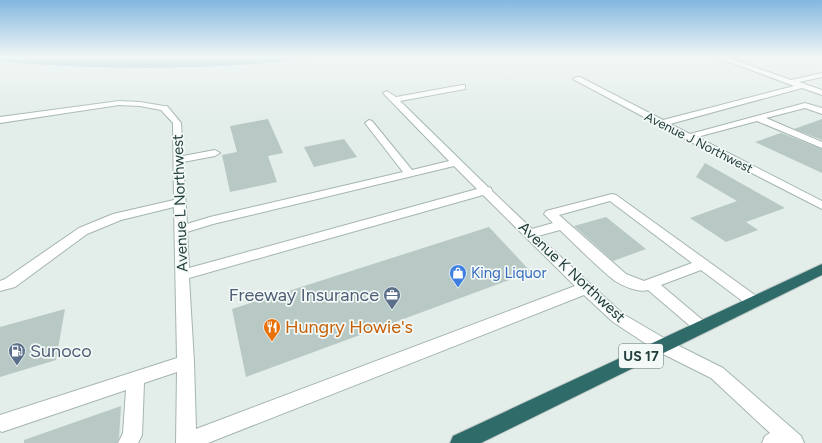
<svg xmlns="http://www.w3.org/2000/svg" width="822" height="443" font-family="Figtree,sans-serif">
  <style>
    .water { fill: #8abbd2 }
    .building { fill: #b8c8c4 }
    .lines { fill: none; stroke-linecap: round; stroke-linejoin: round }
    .minor-casing { stroke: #a5b5b2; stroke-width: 2 }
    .highway-casing { stroke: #c1c9c8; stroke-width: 2 }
    .minor { fill: #fff; fill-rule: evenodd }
    .highway { fill: #2e6b69; fill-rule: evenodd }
    .labels { text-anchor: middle; stroke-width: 3.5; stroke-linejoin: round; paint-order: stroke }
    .far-street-label { font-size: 13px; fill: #223e3c; stroke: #f3f9f7 }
    .shield { fill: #f3f9f7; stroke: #617674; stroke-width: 1 }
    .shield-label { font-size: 14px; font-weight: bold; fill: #223e3c }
    .street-label { font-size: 15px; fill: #223e3c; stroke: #f3f9f7 }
    .shop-label { font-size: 15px; fill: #366cbe; stroke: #f3f9f7; text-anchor: start }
    .near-service-label { font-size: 18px; fill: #4e5e75; stroke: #f3f9f7; text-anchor: end }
    .near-food-label { font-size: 18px; fill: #c56008; stroke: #f3f9f7; text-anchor: start }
  </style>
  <rect width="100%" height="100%" fill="#e3edea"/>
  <path class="water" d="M0,57h322c-106,14 -213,13 -319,5l-3,-1z"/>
  <g class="building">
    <polygon points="268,119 283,153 268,156 277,182 230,192 222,155 237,152 230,126"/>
    <polygon points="822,119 822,140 794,129"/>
    <polygon points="781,133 822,149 822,173 755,142"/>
    <polygon points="344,139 357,157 314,167 304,147"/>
    <polygon points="705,163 785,208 746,222 758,230 726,242 690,218 737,201 696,177"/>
    <polygon points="606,217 646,249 613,261 574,226"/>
    <polygon points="489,227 531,272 246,377 232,309"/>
    <polygon points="65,309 56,360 0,377 0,327"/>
    <polygon points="121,406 119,438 117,443 24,443 24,440"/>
  </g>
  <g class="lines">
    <g class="minor-casing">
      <g id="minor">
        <polygon points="716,57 726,57 791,80 822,73 822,77 799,82 822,90 822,95 802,88 670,124 690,134 805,103 822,108 822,114 805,108 766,118 822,142 822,148 757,121 697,137 822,201 822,209 685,139 573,79 577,77 580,77 663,120 794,86"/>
        <path d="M462,85h3v4l-65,12 88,86 3,1 1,3 40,38 21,-6 -9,-9 2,-3 66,-17 4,1 143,103 2,4 -2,4 -5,2 -5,-2 -48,-36 -40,15 45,38 3,4 -3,4 -5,2 -5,-2 -48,-41c-9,3 -25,-4 -33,-9 -18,-14 -38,-35 -55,-51l-22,6 85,78 46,27 54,27 78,68 3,7h-42l3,-7 5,-3 -59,-55 -54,-27 -44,-29 -29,-27 -376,148h-32l1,-71 -33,11 -2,52 -4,8h-20l5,-10 3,-43 -124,42 -2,-1v-16l177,-57 -3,-151 -53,13 -34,14 -72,53 -15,4v-10l5,-2 74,-51 34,-14 61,-14 -1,-77 -12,-13 -21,-4 -21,-1 -119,18v-6l119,-16 21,1 24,4h3l14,17 2,33 32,-6 5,3 -5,3 -32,6 4,62 23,-7 193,-45 -38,-49 4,-3 3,1 40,49 37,-9 -66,-68 4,-2 9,6zM454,166l23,23 -288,79 -2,-36 26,-8zM483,195l92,91 -379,143 -2,-67 -5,-84zM610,201l82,62 -48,18 -18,-7 -67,-59z"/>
      </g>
    </g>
    <g class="highway-casing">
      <polygon id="highway" points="822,264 822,275 481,443 450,443 453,436"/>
    </g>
    <use href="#minor" class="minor"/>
    <use href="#highway" class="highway"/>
  </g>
  <linearGradient id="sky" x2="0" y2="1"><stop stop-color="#82b7df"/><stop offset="0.48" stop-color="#f2f7f6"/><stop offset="1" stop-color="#f2f7f6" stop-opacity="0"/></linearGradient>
  <rect width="822" height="119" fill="url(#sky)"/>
  <defs>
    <g id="shop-pin" transform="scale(0.9)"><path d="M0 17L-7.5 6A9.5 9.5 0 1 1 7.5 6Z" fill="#3f7fe0" stroke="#f3f9f7"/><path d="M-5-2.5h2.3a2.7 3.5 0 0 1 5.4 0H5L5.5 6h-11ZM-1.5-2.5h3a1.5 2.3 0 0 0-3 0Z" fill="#fff"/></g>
    <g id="office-pin" transform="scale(0.9)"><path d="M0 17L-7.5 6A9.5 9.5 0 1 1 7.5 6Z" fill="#5c6f8a" stroke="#f3f9f7"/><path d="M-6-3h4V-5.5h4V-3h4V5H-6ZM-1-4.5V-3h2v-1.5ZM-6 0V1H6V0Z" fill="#fff"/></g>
    <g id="restaurant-pin" transform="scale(0.9)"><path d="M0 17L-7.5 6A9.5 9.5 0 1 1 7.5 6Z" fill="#e8710a" stroke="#f3f9f7"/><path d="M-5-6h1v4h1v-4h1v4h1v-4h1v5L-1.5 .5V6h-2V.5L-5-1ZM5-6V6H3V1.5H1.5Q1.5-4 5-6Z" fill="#fff"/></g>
    <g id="fuel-pin" transform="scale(0.9)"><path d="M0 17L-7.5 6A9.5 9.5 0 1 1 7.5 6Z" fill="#5c6f8a" stroke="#f3f9f7"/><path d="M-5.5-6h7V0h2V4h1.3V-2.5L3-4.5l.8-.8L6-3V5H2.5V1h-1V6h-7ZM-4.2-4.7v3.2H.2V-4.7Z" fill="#fff"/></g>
  </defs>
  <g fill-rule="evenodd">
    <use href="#shop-pin" x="458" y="273"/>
    <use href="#office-pin" x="392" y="295"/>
    <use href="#restaurant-pin" x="272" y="327"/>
    <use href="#fuel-pin" x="17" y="351"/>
  </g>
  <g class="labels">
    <g class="far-street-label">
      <text transform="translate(699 142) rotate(27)" y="5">Avenue J Northwest</text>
    </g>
    <rect class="shield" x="619" y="344" width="44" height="24" rx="3"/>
    <g class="shield-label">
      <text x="641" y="361">US 17</text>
    </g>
    <g class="street-label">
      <text transform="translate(180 203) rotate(-92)" y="5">Avenue L Northwest</text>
      <text transform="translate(572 272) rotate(43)" y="5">Avenue K Northwest</text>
    </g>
    <g class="shop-label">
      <text x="471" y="278">King Liquor</text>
    </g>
    <g class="near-service-label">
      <text x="379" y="301">Freeway Insurance</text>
      <text x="30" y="357" text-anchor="start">Sunoco</text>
    </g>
    <g class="near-food-label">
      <text x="285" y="333">Hungry Howie's</text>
    </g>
  </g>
</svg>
